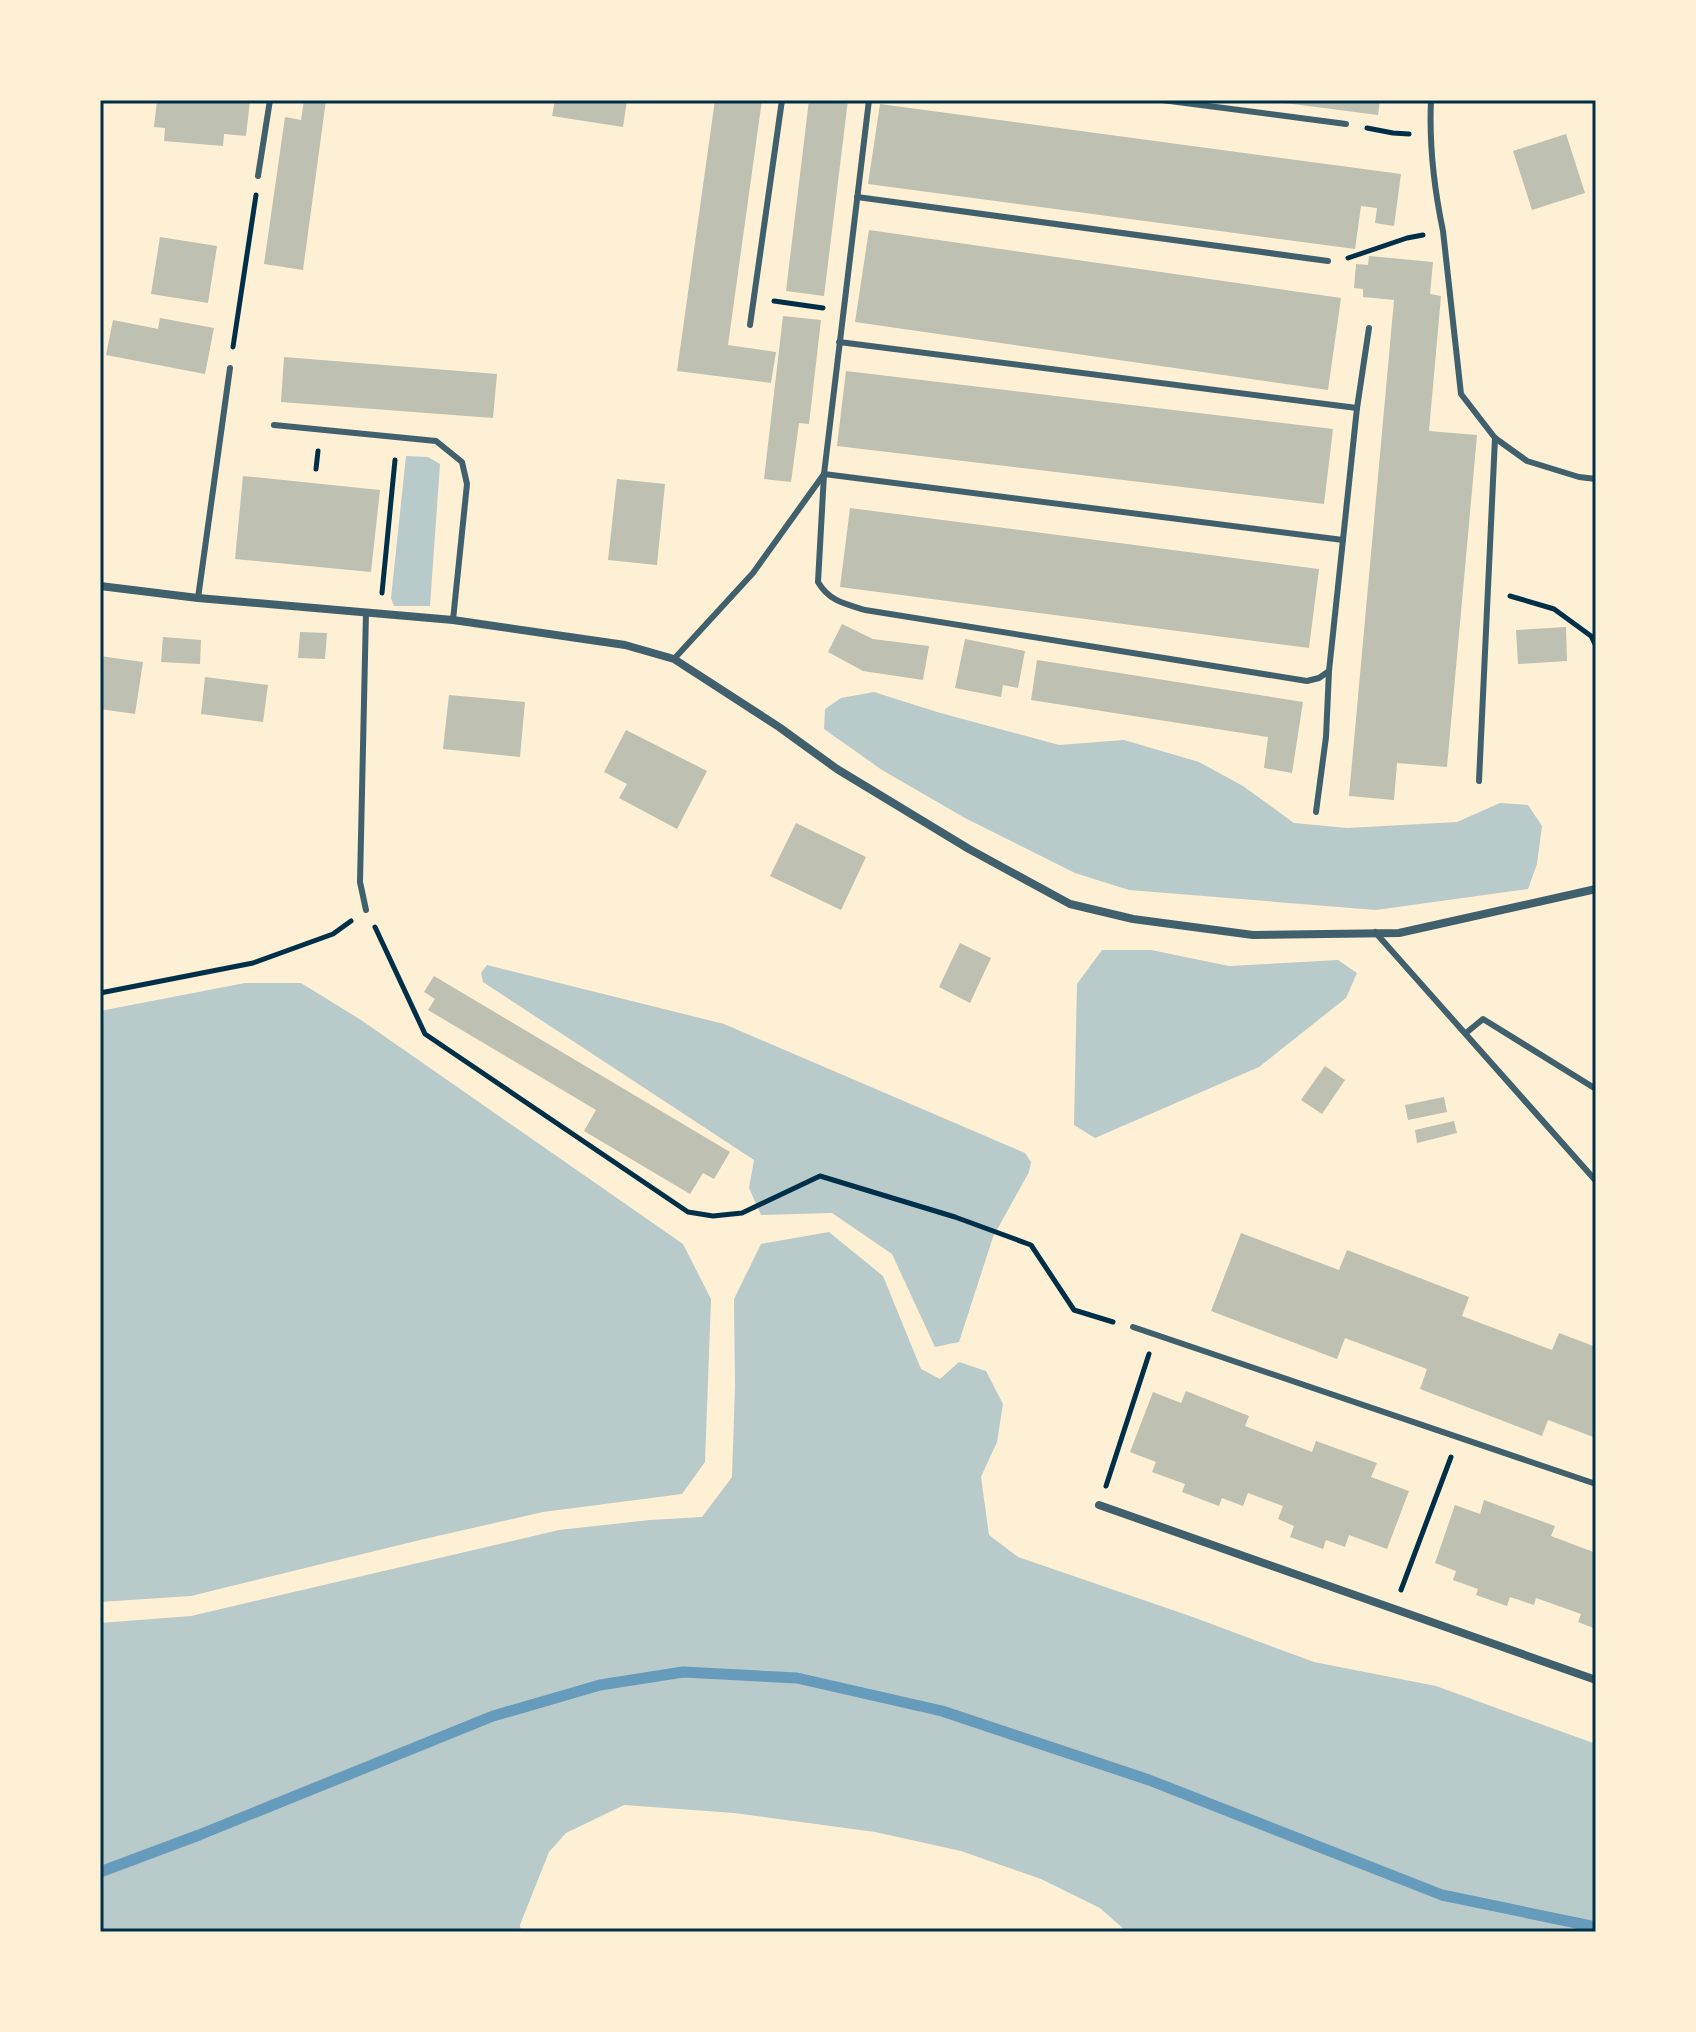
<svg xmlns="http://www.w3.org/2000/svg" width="1696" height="2032" font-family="Overpass,sans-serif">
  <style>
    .green { fill: #b9caca }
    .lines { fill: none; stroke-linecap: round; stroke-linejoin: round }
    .stream { stroke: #669bbc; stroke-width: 11 }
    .building { fill: #bec0b2 }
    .path { stroke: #003049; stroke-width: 5 }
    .service { stroke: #3f606c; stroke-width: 6 }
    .minor { stroke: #3f606c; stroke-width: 8 }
    .neatline { fill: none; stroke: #003049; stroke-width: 3 }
  </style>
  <rect width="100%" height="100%" fill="#fdf0d5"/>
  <g class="green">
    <polygon points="406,456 428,457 440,464 430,606 394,606 391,598"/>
    <polygon points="874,692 937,712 1059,745 1124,740 1199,762 1243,786 1294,823 1347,828 1457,822 1500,803 1528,805 1542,826 1537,864 1528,889 1376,910 1129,890 1075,873 965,818 882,770 824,729 825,709 841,698"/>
    <polygon points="1102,950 1151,950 1229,966 1338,960 1357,973 1346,998 1259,1067 1095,1138 1074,1125 1077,984"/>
    <polygon points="487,965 724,1024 1025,1153 1031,1162 1029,1172 993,1237 959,1342 935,1347 892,1254 832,1213 761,1215 749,1188 754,1160 483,982 481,973"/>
    <polygon points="245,983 301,983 361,1020 683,1244 711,1299 705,1462 682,1494 543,1512 420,1540 191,1596 100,1602 100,1011"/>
    <polygon points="829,1232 883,1276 921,1369 940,1379 959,1362 986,1371 1003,1404 997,1442 981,1477 989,1535 1018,1557 1190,1616 1314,1662 1436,1686 1596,1744 1596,1932 1127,1932 1100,1908 1041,1879 961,1851 875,1832 734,1813 624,1805 566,1833 549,1852 520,1925 521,1932 100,1932 100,1623 191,1616 559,1530 650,1520 702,1517 732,1477 735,1386 734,1299 761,1244"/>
  </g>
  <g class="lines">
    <polyline class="stream" points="100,1872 199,1835 493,1716 600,1685 683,1672 797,1678 942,1711 1149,1780 1442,1895 1596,1927"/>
  </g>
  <g class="building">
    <polygon points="157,100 250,100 246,136 224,134 223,146 164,141 165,128 154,127"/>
    <polygon points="304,100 326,100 303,270 264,264 285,117 301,120"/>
    <polygon points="555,100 627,100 623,127 552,116"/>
    <polygon points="715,100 762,100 728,345 776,352 771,383 677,371"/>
    <polygon points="809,100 848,100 824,296 786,291"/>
    <polygon points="1277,100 1380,100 1378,115 1277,102"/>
    <polygon points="880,104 1401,174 1394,226 1375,223 1377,208 1361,206 1355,249 868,184"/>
    <polygon points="1566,134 1585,193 1532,210 1513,151"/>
    <polygon points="869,230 1341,298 1328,390 855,322"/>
    <polygon points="160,237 217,246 208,303 151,294"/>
    <polygon points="1369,256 1433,262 1430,294 1441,296 1429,431 1477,435 1447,767 1397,763 1394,800 1349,796 1394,300 1363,297 1363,289 1354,288 1356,264 1368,265"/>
    <polygon points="783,316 821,320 809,424 799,423 791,482 764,479"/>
    <polygon points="160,318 214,328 205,374 106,355 113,320 158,329"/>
    <polygon points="284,357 497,374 493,418 281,402"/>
    <polygon points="846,371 1333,429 1324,504 837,446"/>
    <polygon points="243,476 380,490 371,572 235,559"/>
    <polygon points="617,479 665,484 657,565 608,560"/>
    <polygon points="850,508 1319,569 1309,648 840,587"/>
    <polygon points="842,624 873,639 929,646 923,680 863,671 828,652"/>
    <polygon points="1566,627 1567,661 1518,664 1516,630"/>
    <polygon points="300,632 327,633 325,659 298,658"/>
    <polygon points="163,637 201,640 200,664 161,662"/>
    <polygon points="965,639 1025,651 1018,688 1003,685 1001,697 955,688"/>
    <polygon points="100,656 143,662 135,714 100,709"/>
    <polygon points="1037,660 1303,702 1292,773 1264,768 1268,737 1031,700"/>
    <polygon points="205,677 268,685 263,722 201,714"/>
    <polygon points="449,695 525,702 520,757 443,749"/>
    <polygon points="626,730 707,771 677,829 619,798 627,784 604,772"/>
    <polygon points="796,823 866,857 841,910 770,876"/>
    <polygon points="960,943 991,958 970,1003 939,987"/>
    <polygon points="434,976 730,1152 714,1179 703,1173 690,1194 584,1131 596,1110 428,1010 435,999 424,992"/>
    <polygon points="1325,1066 1345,1080 1322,1114 1301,1100"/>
    <polygon points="1444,1097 1447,1112 1408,1120 1405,1105"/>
    <polygon points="1454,1121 1457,1133 1417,1143 1415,1130"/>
    <polygon points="1241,1233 1339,1270 1347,1250 1469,1297 1462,1316 1552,1350 1559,1333 1596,1347 1596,1438 1548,1420 1542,1436 1420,1389 1427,1369 1345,1338 1337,1359 1211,1311"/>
    <polygon points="1186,1391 1249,1416 1245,1426 1312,1452 1316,1441 1377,1463 1371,1477 1409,1491 1387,1549 1349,1535 1345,1547 1326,1540 1323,1549 1290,1537 1294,1526 1278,1519 1283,1506 1248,1493 1243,1506 1222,1498 1219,1506 1182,1492 1185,1484 1152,1472 1156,1462 1130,1452 1153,1392 1181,1403"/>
    <polygon points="1484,1500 1555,1526 1551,1536 1596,1553 1596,1629 1578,1622 1581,1614 1536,1598 1534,1605 1510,1597 1507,1606 1476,1595 1478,1589 1453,1580 1456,1571 1435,1563 1455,1505 1480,1514"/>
  </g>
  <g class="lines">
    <g class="path">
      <polyline points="1367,128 1393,133 1409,134"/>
      <polyline points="1348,258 1407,238 1423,235"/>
      <polyline points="774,301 823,308"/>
      <polyline points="233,347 256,195"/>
      <polyline points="316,469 318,451"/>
      <polyline points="382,593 395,460"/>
      <polyline points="1510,596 1554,609 1591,636 1596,646"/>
      <polyline points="375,927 425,1034 688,1212 713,1216 742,1213 820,1176 955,1217 1031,1245 1074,1310 1113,1322"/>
      <polyline points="100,993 253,963 333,934 351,921"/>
      <polyline points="1106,1486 1149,1354"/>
      <polyline points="1401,1590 1451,1457"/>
    </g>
    <g class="service">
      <path d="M869,100l-45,374 -6,108c11,19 27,22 47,28l442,71 12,-3 10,-7 28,-263 12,-80"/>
      <polyline points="1162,100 1346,124"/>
      <path d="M1431,100c-2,44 3,88 12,131l18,163 34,44 32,23 52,16 17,2"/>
      <polyline points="258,176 270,100"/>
      <polyline points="857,197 1328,261"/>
      <polyline points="750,325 782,100"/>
      <polyline points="839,342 1357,408"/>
      <polyline points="274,425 436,441 462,462 467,484 453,620"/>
      <polyline points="824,474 1343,540"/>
      <polyline points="198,598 230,368"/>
      <polyline points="366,612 360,882 366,910"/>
      <polyline points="674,659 753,573 824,474"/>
      <polyline points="1479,781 1495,438"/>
      <polyline points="1316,812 1326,737 1329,671"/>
      <polyline points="1375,932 1596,1181"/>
      <polyline points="1466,1033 1483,1019 1596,1089"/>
      <polyline points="1133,1327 1596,1484"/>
    </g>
    <g class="minor">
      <polyline points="100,586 198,598 453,620 625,645 674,659 779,727 837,769 969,849 1070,904 1133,919 1253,935 1399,933 1596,889"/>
      <polyline points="1099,1505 1596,1680"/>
    </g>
  </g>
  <rect width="1696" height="2032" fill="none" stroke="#fdf0d5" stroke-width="204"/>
  <rect x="102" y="102" width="1492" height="1828" class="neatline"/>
</svg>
